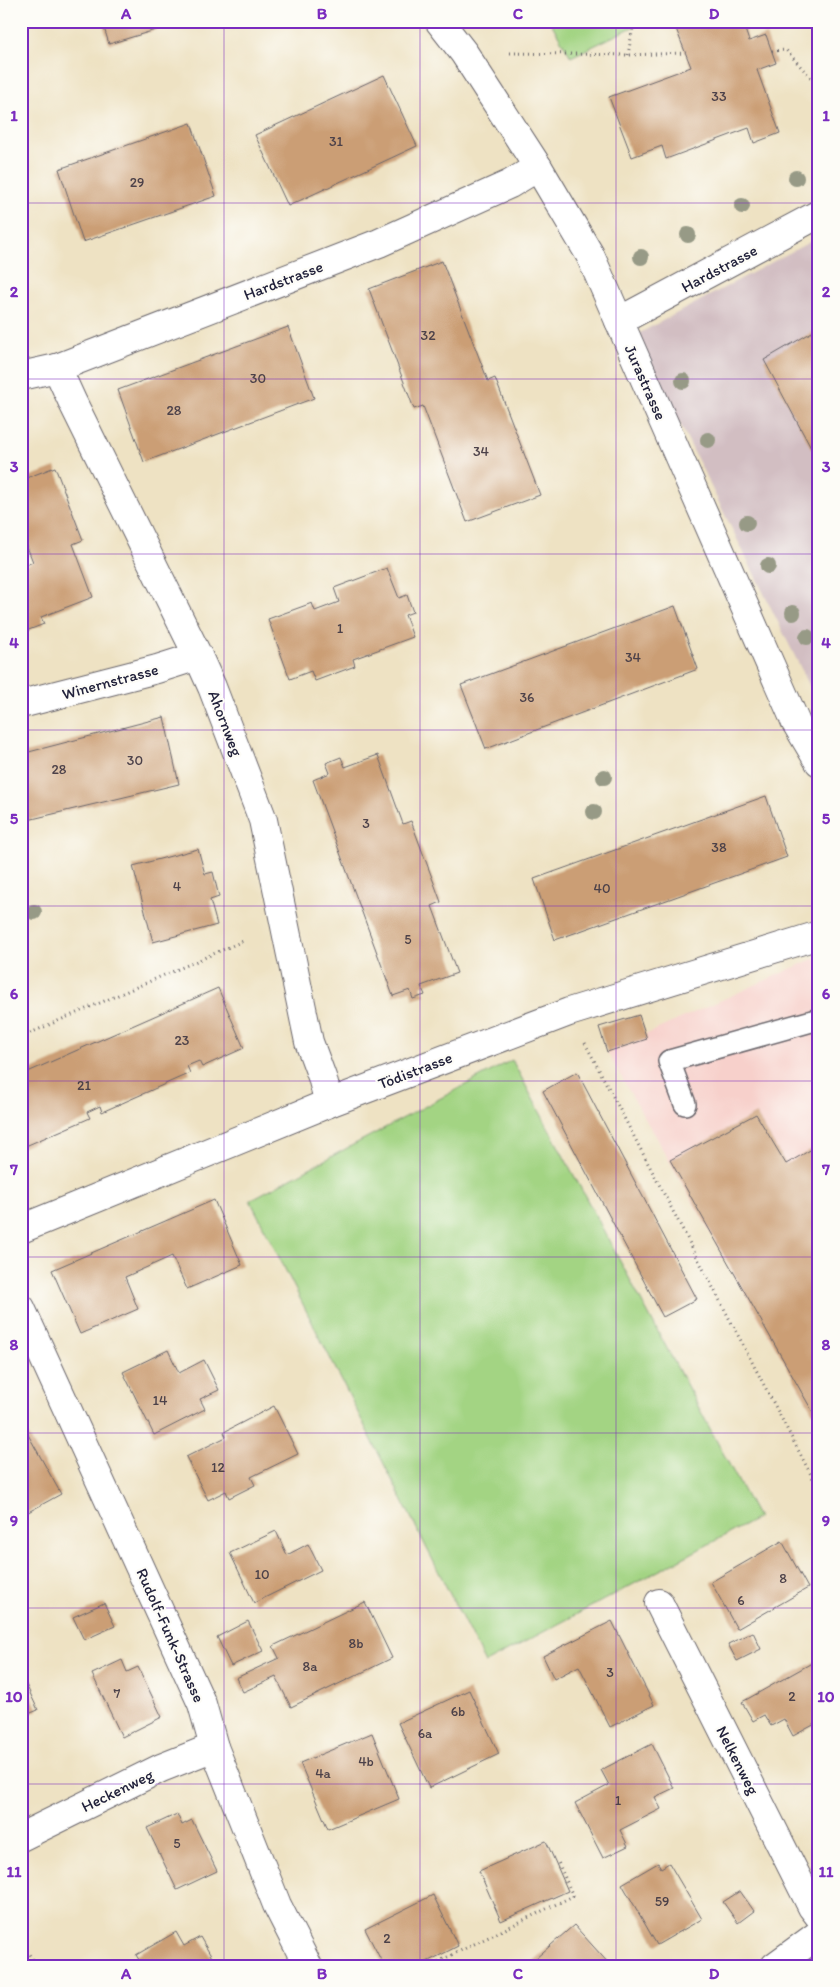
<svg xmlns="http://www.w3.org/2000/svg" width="840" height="1987" font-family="Itim,sans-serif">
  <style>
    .built { fill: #f7d0cb }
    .industrial { fill: #d2bec2 }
    .green { fill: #a3d483; stroke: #627b5f }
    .building { fill: #cb9e74 }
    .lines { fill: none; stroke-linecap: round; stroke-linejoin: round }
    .lane-casing { stroke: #69656b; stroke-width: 24 }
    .street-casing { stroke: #69656b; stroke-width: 30 }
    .path { stroke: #69656b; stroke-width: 3; stroke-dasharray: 1 4; stroke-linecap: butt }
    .lane { stroke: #fff; stroke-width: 21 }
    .street { stroke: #fff; stroke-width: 28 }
    .tree { fill: #979a86 }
    .grid { fill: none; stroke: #7b2cbf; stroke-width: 1; stroke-opacity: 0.55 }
    .labels { text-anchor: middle; stroke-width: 4.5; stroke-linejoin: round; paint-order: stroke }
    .number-label { font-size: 14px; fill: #4c4149 }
    .street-label { font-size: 16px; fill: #22223b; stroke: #fdfcf7 }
    .neatline { fill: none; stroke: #7b2cbf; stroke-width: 2 }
    .grid-label { font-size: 16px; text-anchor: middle; font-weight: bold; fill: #7b2cbf }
  </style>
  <rect width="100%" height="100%" fill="#fdfcf7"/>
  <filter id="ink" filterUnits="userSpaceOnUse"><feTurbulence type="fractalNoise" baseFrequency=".02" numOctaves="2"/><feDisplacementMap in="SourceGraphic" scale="10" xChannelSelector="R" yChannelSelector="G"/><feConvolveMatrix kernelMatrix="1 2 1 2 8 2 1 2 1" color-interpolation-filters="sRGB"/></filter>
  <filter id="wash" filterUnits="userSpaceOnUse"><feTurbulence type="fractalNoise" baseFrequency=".0096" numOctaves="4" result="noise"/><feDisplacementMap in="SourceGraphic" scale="20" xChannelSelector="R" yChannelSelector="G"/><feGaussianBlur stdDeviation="1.12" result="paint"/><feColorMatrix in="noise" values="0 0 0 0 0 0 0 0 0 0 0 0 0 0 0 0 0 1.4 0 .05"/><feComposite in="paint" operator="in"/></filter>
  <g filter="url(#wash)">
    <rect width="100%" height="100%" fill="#eee2c3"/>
    <polygon class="built" points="819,956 819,1423 607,1052"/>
    <polygon class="industrial" points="819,237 819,705 636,335"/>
    <g class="green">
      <polygon points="550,21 645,21 571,57"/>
      <polygon points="512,1060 758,1518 485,1663 250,1200"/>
    </g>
    <g id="blocks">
      <g class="building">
        <polygon points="102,21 182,21 182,22 109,44"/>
        <polygon points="673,21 742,21 749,41 766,35 776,63 757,70 780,133 754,143 749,128 666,159 662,146 632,157 609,97 691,67"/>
        <polygon points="384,75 417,146 288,206 255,135"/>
        <polygon points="191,123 216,196 83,242 59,169"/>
        <polygon points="442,261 488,381 495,378 540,495 467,522 423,406 414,409 369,289"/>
        <polygon points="288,327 314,398 144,462 118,390"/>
        <polygon points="819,328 819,463 764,360"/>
        <polygon points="55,467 83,540 73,544 93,597 41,617 44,624 21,633 21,567 33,562 24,539 21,540 21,480"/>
        <polygon points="387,568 399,598 407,595 413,612 405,615 413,637 353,659 355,666 315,681 311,671 290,679 268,619 312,603 315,611 339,602 334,588"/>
        <polygon points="675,606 698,669 486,749 461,685"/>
        <polygon points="164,717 179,784 28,820 21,785 21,754"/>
        <polygon points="378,755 403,824 411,821 441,902 432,906 457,973 421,986 425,995 413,999 410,990 393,996 313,780 330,773 326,763 341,757 345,767"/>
        <polygon points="766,796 787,857 555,940 534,879"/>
        <polygon points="198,849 205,874 213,872 219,897 210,900 217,925 153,942 133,866"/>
        <polygon points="218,988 244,1048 202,1067 199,1061 187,1066 190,1073 102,1112 100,1106 87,1112 90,1118 21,1148 21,1075"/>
        <polygon points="639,1015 647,1039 607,1052 599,1027"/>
        <polygon points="577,1072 697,1299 663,1317 543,1091"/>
        <polygon points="756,1114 786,1164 819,1145 819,1423 670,1160"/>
        <polygon points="214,1200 242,1265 187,1289 172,1256 125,1277 138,1309 80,1334 52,1270"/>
        <polygon points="168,1350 179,1373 204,1360 219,1390 200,1399 205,1409 154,1435 123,1372"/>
        <polygon points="274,1406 298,1454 251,1477 255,1485 229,1498 226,1491 208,1500 186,1457 226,1437 224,1432"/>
        <polygon points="21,1422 61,1494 21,1516"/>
        <polygon points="276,1531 287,1555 308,1544 321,1570 254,1603 230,1553"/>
        <polygon points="782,1541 808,1588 737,1629 711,1582"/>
        <polygon points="365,1602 392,1658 291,1707 276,1677 243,1692 236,1678 279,1658 273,1646"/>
        <polygon points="104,1603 115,1626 84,1640 73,1617"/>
        <polygon points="248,1621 263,1651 231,1666 217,1637"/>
        <polygon points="612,1621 654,1705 610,1727 579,1666 554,1679 543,1656"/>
        <polygon points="753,1632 761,1649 737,1661 728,1644"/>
        <polygon points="819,1659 819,1722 793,1736 784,1719 771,1726 764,1715 753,1721 742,1702"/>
        <polygon points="122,1660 127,1672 138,1667 162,1717 122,1737 92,1674"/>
        <polygon points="21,1674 38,1710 21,1717"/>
        <polygon points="469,1690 499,1754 429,1788 398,1723"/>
        <polygon points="372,1733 399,1799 328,1829 300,1763"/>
        <polygon points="652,1744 674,1788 655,1797 661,1809 620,1830 628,1846 603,1858 575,1803 609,1785 601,1770"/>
        <polygon points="177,1814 182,1825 192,1820 217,1871 177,1890 147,1828"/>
        <polygon points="546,1841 568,1891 501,1921 479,1871"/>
        <polygon points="658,1863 661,1868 669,1863 702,1919 657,1945 622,1884"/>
        <polygon points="740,1891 754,1911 738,1923 723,1902"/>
        <polygon points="433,1895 458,1946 419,1966 384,1966 365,1929"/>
        <polygon points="574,1925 611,1966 527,1966"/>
        <polygon points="176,1932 184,1946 200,1937 217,1966 143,1966 136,1955"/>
      </g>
    </g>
  </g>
  <g filter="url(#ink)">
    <use href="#blocks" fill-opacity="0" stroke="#69656b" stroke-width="1"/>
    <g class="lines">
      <g class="lane-casing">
        <polyline id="lane" points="685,1104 669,1061 819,1019"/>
      </g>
      <g class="street-casing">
        <g id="street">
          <polyline points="439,21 464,53 538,167 590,255 796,723 819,762"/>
          <polyline points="619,321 819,214"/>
          <polyline points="57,368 73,403 198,656 212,687 263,820 309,1042 322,1077 329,1103"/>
          <polyline points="21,376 57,368 379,243 510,184 538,167"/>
          <polyline points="21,704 157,669 198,656"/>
          <polyline points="21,1229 329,1103 569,1012 819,935"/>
          <polyline points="21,1308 202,1704 214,1747 277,1905 308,1966"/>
          <polyline points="659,1603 812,1907 819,1916"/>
          <polyline points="21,1837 161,1768 214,1747"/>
          <polyline points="775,1966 819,1934"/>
        </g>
      </g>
      <g class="path">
        <polyline points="772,51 786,50 819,87"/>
        <polyline points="510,53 628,55 685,53"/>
        <polyline points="628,55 634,21"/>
        <polyline points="817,148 819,130"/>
        <polyline points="21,1037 243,941"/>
        <polyline points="585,1043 819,1490"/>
        <polyline points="21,1942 37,1966"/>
        <polyline points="429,1966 573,1896 558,1862"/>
      </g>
      <use href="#lane" class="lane"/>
      <use href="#street" class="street"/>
    </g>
    <g class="tree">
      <circle cx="796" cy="178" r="8"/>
      <circle cx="742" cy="206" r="8"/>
      <circle cx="688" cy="235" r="8"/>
      <circle cx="641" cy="257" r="8"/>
      <circle cx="683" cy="381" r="8"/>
      <circle cx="708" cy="440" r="8"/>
      <circle cx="747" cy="523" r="8"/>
      <circle cx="768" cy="566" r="8"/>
      <circle cx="793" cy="613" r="8"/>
      <circle cx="807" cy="637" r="8"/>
      <circle cx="604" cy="777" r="8"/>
      <circle cx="594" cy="812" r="8"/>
      <circle cx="34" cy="912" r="8"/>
    </g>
  </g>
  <path class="grid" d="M224,21v1945M420,21v1945M616,21v1945M21,203h798M21,379h798M21,554h798M21,730h798M21,906h798M21,1081h798M21,1257h798M21,1433h798M21,1608h798M21,1784h798"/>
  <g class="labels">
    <g class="number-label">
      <text x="719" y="101">33</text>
      <text x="336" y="146">31</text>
      <text x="137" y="187">29</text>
      <text x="428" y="340">32</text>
      <text x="258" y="383">30</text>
      <text x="174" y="415">28</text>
      <text x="481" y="456">34</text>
      <text x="340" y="633">1</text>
      <text x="633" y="662">34</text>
      <text x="527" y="702">36</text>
      <text x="135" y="765">30</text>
      <text x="59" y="774">28</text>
      <text x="366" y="828">3</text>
      <text x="719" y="852">38</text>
      <text x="177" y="891">4</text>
      <text x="602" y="893">40</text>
      <text x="408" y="944">5</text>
      <text x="182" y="1045">23</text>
      <text x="84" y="1090">21</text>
      <text x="160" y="1405">14</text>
      <text x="218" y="1472">12</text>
      <text x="262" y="1579">10</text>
      <text x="783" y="1583">8</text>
      <text x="741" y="1605">6</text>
      <text x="356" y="1648">8b</text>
      <text x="310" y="1671">8a</text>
      <text x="610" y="1677">3</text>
      <text x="117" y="1698">7</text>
      <text x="792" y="1701">2</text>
      <text x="458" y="1716">6b</text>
      <text x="425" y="1738">6a</text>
      <text x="366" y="1766">4b</text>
      <text x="323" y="1778">4a</text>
      <text x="618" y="1805">1</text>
      <text x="177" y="1848">5</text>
      <text x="662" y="1906">59</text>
      <text x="387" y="1943">2</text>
    </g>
    <g class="street-label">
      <text transform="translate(719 268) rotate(-28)" y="6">Hardstrasse</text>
      <text transform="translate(283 280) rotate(-21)" y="6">Hardstrasse</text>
      <text transform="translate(646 382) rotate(66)" y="6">Jurastrasse</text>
      <text transform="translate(110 681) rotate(-15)" y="6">Winernstrasse</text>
      <text transform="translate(226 723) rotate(69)" y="6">Ahornweg</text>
      <text transform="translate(415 1070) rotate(-21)" y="6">Tödistrasse</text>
      <text transform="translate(171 1635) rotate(66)" y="6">Rudolf-Funk-Strasse</text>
      <text transform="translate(738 1760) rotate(63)" y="6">Nelkenweg</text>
      <text transform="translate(117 1790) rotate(-26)" y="6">Heckenweg</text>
    </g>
  </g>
  <rect width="840" height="1987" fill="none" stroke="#fdfcf7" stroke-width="55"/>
  <rect x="28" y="28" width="784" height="1932" class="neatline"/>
  <g class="grid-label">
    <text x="126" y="19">A</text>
    <text x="322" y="19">B</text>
    <text x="518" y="19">C</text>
    <text x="714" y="19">D</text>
    <text x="14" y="121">1</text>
    <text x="826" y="121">1</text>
    <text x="14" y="297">2</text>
    <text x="826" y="297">2</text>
    <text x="14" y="472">3</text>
    <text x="826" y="472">3</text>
    <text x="14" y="648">4</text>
    <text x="826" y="648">4</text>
    <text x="14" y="824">5</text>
    <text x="826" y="824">5</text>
    <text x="14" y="999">6</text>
    <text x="826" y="999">6</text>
    <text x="14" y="1175">7</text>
    <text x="826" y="1175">7</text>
    <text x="14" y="1350">8</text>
    <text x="826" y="1350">8</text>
    <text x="14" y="1526">9</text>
    <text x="826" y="1526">9</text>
    <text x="14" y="1702">10</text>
    <text x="826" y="1702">10</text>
    <text x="14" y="1877">11</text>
    <text x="826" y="1877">11</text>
    <text x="126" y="1979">A</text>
    <text x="322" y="1979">B</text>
    <text x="518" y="1979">C</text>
    <text x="714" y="1979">D</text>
  </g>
</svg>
